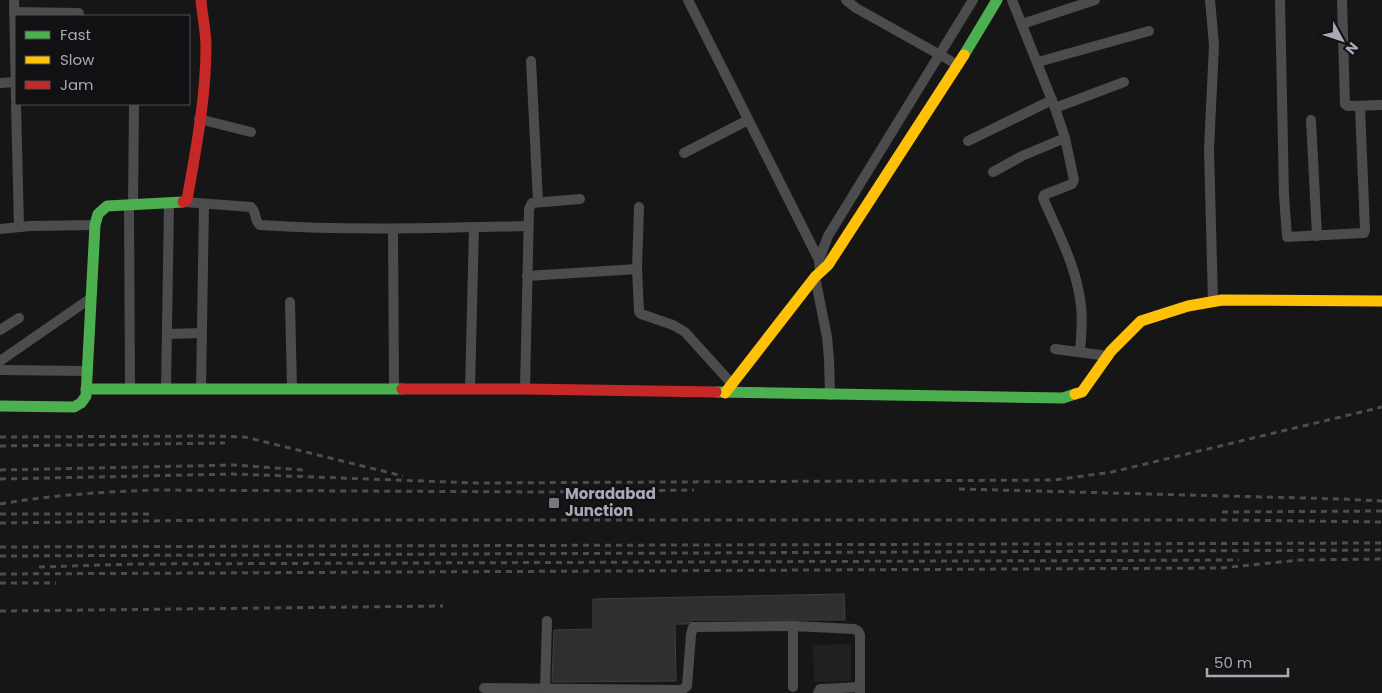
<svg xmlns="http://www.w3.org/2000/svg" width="1382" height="693" font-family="Poppins,sans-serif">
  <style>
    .built { fill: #202022 }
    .building { fill: #2f2f30; stroke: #3f3f42 }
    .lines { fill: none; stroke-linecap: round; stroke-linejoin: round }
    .street { stroke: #4c4c4f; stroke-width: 10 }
    .fast { stroke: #4caf50; stroke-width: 11 }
    .slow { stroke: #ffc107; stroke-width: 11 }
    .jam { stroke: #c62828; stroke-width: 11 }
    .rail { stroke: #4d4d50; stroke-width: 3; stroke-dasharray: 6 5; stroke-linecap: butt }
    .poi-dot { fill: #75767e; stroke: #111012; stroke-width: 2 }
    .labels { text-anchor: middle; stroke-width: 4.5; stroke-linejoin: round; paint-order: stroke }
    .poi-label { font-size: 15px; font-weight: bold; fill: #a8a9b6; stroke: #111012; text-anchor: start }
  </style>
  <rect width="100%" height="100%" fill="#161616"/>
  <polygon class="built" points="851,644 851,681 814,682 813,645"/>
  <polygon class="building" points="844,594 845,620 693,620 687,624 675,624 676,681 552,682 554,630 593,629 593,599"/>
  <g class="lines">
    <g class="street">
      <polyline points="14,0 16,99"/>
      <polyline points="688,0 819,260"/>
      <polyline points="846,0 856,8 958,65"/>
      <path d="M1012,0l43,108 10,30 9,42 -2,4 -28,11 -1,3c15,35 34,69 38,108 2,15 0,31 -1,46"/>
      <polyline points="1210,0 1214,45 1209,149 1213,302"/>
      <polyline points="1280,0 1284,195 1287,237 1364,233 1365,230 1360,106"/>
      <polyline points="1342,0 1345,104 1348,106 1382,105"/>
      <polyline points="14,12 79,13"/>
      <polyline points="1022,24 1095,0"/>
      <polyline points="531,61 538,202"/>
      <polyline points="1038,62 1149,31"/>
      <polyline points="0,83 16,82"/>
      <polyline points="16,104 19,227"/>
      <polyline points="1055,108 1124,82"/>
      <polyline points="199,119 251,132"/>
      <polyline points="1311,120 1317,236"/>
      <polyline points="968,141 1052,100"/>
      <polyline points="684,153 748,120"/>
      <polyline points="993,172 1022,156 1065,138"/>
      <path d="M184,202l67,5c6,5 3,14 9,18 90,6 179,3 268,1"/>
      <polyline points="129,205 130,389"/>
      <polyline points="133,205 134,104"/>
      <polyline points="639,207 637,269 639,312 641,314 673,325 685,332 732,384"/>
      <polyline points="0,229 30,226 95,225"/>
      <polyline points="393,229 394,388"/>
      <polyline points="820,271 819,260 828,236 973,0"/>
      <polyline points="527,276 637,269"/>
      <polyline points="815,277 827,337 829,359 830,395"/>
      <polyline points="290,302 292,389"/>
      <polyline points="0,330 19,318"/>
      <polyline points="167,334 202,333"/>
      <polyline points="1055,349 1108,356"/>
      <polyline points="0,361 91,298"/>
      <polyline points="0,370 87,371"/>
      <polyline points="166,389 169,204"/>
      <polyline points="201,389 204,204"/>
      <polyline points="470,389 474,227"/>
      <polyline points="525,389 529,209 532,203 580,199"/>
      <polyline points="793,687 793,626 854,629 858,631 860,635 860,693"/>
      <polyline points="484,688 682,690 687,686 691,635 693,627 793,626"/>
      <polyline points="545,689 547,621"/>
      <polyline points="818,693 820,689 822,689 860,687"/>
    </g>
    <g class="fast">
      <polyline points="964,55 997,0"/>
      <polyline points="86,389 402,389"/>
      <polyline points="716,392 1063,398 1075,394"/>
      <polyline points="0,406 74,407 81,403 86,396 95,225 98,214 107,206 183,202"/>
    </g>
    <g class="slow">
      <polyline points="725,393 815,277 828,265 964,55"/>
      <polyline points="1075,394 1082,392 1111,351 1141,321 1188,306 1222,300 1382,301"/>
    </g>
    <g class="jam">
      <path d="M183,202l4,-2c9,-51 19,-102 19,-154 0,-15 -4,-31 -5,-46"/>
      <polyline points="402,389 525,389 716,392"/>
    </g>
    <g class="rail">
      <polyline points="0,437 210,436 245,437 403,476"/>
      <polyline points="0,446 225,443"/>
      <polyline points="0,470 234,465 304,470"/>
      <polyline points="0,479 233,474 477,483 1054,480 1112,472 1382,407"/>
      <polyline points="959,489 1342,499 1382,501"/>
      <path d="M0,504c51,-9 102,-12 154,-14l392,2 148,-2"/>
      <polyline points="1222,512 1382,511"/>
      <polyline points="0,514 150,514"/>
      <polyline points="0,523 221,520 1231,520 1382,522"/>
      <polyline points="0,547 1382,543"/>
      <polyline points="0,556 1382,550"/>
      <polyline points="39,567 135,564 1239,560"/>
      <polyline points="0,574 1221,568 1299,560 1382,559"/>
      <polyline points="0,583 56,583"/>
      <polyline points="0,611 443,606"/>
    </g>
  </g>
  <rect class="poi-dot" x="548" y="497" width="12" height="12" rx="2.5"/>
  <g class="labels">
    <g class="poi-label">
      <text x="565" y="499">Moradabad<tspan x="565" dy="17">Junction</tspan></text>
    </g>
  </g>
  <rect x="15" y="15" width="175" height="90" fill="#111012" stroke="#4d4d54"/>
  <rect x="25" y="31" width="25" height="8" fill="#4caf50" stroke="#4d4d54"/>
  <text x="60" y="40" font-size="15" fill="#a8a9b6">Fast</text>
  <rect x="25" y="56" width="25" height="8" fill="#ffc107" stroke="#4d4d54"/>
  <text x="60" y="65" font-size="15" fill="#a8a9b6">Slow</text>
  <rect x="25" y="81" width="25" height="8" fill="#c62828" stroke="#4d4d54"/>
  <text x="60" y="90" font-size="15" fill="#a8a9b6">Jam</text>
  <g transform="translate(1342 40) rotate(130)" stroke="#111012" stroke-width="4" paint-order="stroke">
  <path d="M0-4L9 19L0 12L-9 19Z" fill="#a8a9b6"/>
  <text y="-8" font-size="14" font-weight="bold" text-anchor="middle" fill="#a8a9b6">N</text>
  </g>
  <path d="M1207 668v8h81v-8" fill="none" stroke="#a8a9b6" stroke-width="2.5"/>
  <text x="1214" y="668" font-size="15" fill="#a8a9b6" stroke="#111012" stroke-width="4" paint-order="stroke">50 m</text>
</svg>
